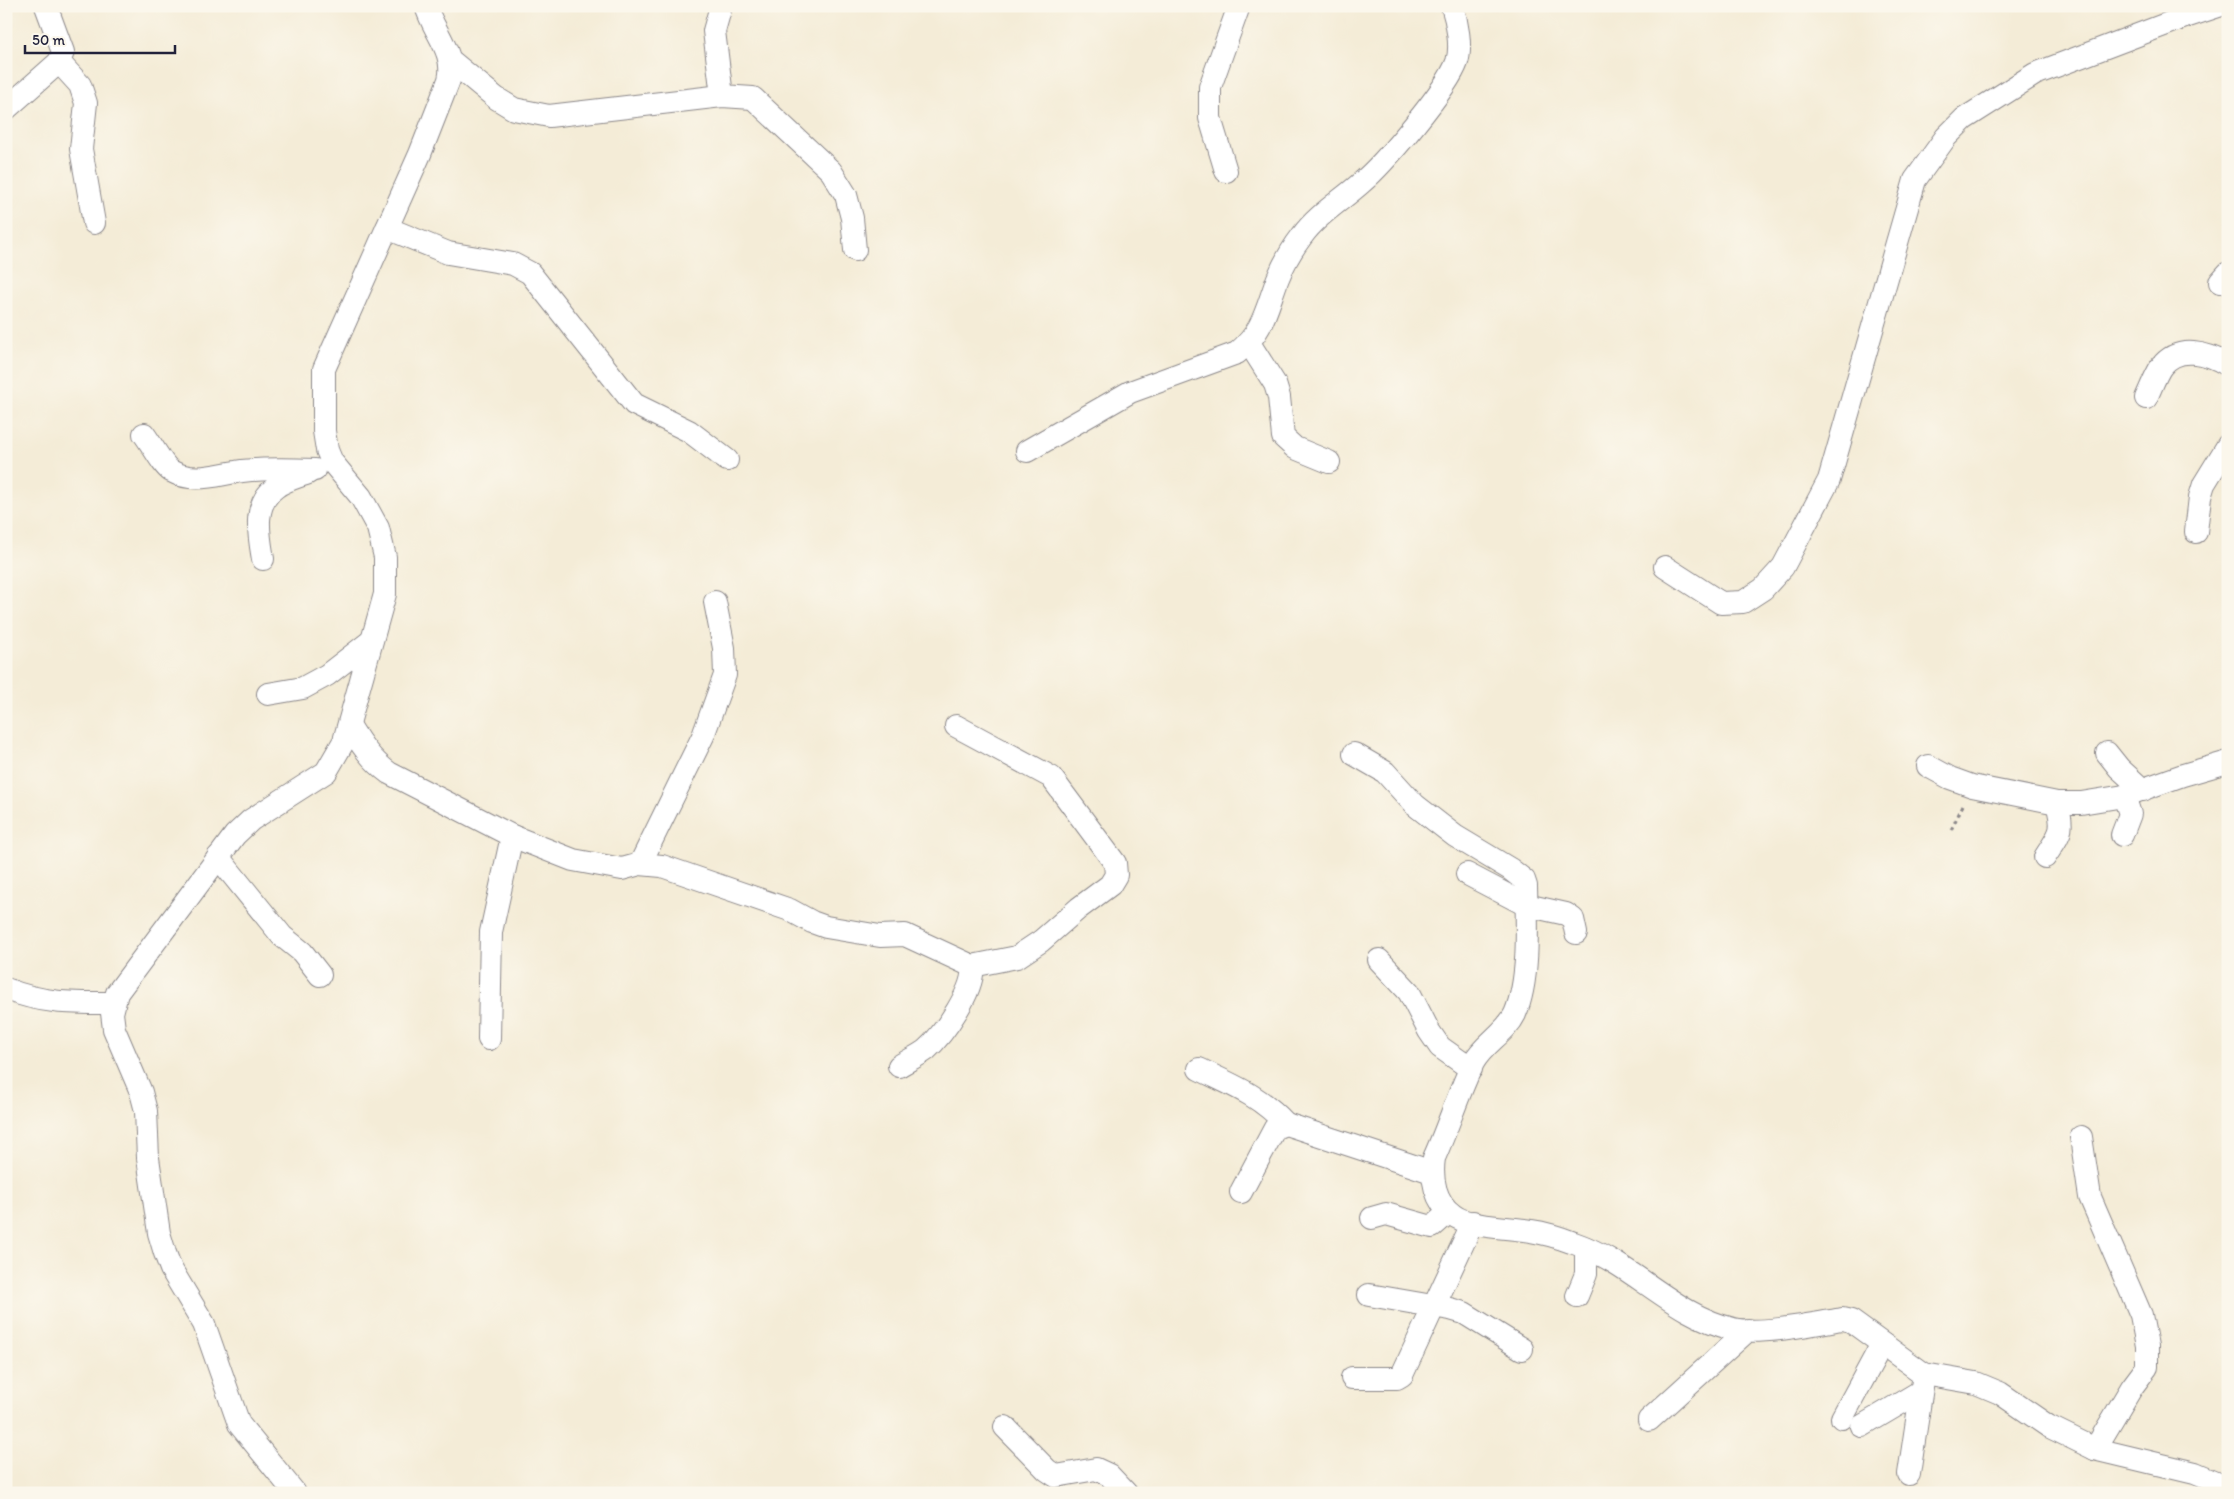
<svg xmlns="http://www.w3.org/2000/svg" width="2234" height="1499" font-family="Itim,sans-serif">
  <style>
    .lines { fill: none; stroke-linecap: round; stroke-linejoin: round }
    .minor-casing { stroke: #8b8789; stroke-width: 24 }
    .path { stroke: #8b8789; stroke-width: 3; stroke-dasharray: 4 4; stroke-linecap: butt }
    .minor { stroke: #fff; stroke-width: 22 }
  </style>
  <rect width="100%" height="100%" fill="#fbf7ec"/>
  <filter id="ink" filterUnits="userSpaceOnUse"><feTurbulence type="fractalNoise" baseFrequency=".02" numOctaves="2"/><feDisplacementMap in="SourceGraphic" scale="10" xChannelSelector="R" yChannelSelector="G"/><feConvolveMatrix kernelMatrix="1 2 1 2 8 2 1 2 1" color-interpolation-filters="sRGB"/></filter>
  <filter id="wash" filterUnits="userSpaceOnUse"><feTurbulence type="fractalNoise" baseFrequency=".0096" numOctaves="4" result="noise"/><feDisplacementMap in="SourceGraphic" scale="20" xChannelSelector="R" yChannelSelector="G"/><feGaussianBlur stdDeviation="1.12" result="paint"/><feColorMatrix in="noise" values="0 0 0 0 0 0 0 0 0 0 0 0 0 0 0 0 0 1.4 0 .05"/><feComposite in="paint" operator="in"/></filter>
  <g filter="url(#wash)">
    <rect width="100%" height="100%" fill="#f4ecd7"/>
  </g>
  <g filter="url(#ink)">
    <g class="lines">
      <g class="minor-casing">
        <g id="minor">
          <polyline points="721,6 714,31 722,96"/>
          <polyline points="450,60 496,98 514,109 549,116 722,96 753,98 831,171 846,195 852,218 855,250"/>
          <polyline points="59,62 80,85 86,103 81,149 94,223"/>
          <polyline points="6,109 59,62 63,52 46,6"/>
          <polyline points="1226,171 1210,118 1210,87 1239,6"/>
          <polyline points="387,228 448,253 513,264 530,273 634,404 689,431 727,460"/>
          <polyline points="2220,282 2228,273"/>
          <polyline points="1249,343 1275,384 1279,397 1283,437 1295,448 1329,462"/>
          <path d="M2146,398c5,-10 9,-22 15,-31 17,-23 47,-14 67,-2"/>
          <path d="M144,434c7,9 19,32 27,37 23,13 47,3 71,0 24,-3 49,-2 73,-1"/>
          <path d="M1027,451l103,-59 107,-39c27,-22 29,-44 41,-75 6,-15 14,-29 24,-42 15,-21 40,-36 59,-53 23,-19 87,-95 96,-121 5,-15 0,-41 -5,-56"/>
          <polyline points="2196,532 2200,497 2204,484 2228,445"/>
          <path d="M263,559c-4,-24 -11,-55 13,-72 9,-7 22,-10 32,-14"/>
          <polyline points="1665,567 1721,603 1743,602 1763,589 1783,567 1829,480 1915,180 1946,137 1964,119 2035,74 2185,17 2218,6"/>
          <polyline points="268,694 303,688 327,675 371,641"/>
          <path d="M349,725c11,18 22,35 40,48l123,63 61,24 49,9 18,-5 22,2 128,44 22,12 14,5 54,9 25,-1 67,31c4,22 -29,69 -46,84 -8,6 -19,11 -27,16"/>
          <polyline points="956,726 1051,777 1115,863 1116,875 1110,885 1079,908 1041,941 1017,957 972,966"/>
          <polyline points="2107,753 2119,768 2143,790"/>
          <path d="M1354,754l31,18 30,33 40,31 55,33 14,11 2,6c1,38 4,93 -11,128 -9,19 -32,30 -42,49 -15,31 -25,64 -39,95 -3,21 1,44 19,57 17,13 56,12 78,16 14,2 30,7 43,12 59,20 97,71 159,86 28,6 80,-5 109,-10l9,2 73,53 52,9 24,10 48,33 47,23 100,24 33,14"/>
          <polyline points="1928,766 1950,778 1972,786 2057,803 2081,803 2124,796 2183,775 2228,762"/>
          <polyline points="2122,835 2130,814 2124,796"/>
          <polyline points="218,857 282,936 302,952 320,975"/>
          <path d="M2045,857c15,-24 20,-25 12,-54"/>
          <polyline points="640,864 703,736 725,675 724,648 715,602"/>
          <polyline points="1467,874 1526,905 1566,914 1573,919 1576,933"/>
          <polyline points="1379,960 1409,992 1429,1031 1440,1047 1471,1069"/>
          <path d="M6,989c37,15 68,14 107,14"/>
          <polyline points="489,1039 491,932 512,836"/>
          <path d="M1199,1069c35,17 60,26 87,55"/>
          <polyline points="2081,1137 2090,1197 2141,1315 2147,1346 2147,1367 2132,1387 2095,1449"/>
          <polyline points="1241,1192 1275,1128 1286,1124 1432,1172"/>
          <polyline points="1372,1218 1386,1214 1432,1227 1449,1212"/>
          <polyline points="1369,1295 1450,1309 1464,1313 1522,1349"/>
          <polyline points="1577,1296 1586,1274 1586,1248"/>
          <polyline points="1352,1378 1397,1378 1402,1375 1473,1222"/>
          <polyline points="1842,1418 1882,1344"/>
          <polyline points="1649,1420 1748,1330"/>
          <polyline points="1862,1426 1921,1391"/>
          <polyline points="1005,1427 1047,1470 1056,1476 1096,1469 1109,1475 1126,1493"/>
          <polyline points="1909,1474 1924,1374"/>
          <path d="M295,1493l-56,-69 -35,-100 -33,-55 -6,-16 -6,-20 -11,-75 -2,-47 -5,-19 -27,-63 -2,-16 5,-20 118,-158 16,-15 75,-48 18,-31 41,-147v-37l-7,-29 -17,-31 -29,-35 -5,-12 -3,-19v-62l96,-215 29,-74c7,-28 -16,-48 -23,-74"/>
        </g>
      </g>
      <polyline class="path" points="1951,830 1963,805"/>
      <use href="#minor" class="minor"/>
    </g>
  </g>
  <rect width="2234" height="1499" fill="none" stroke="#fbf7ec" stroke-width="25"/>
  <path d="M25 45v8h150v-8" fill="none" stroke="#22223b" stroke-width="2.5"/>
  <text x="32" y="45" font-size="15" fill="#22223b" stroke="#fbf7ec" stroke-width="4" paint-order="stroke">50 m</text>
</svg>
